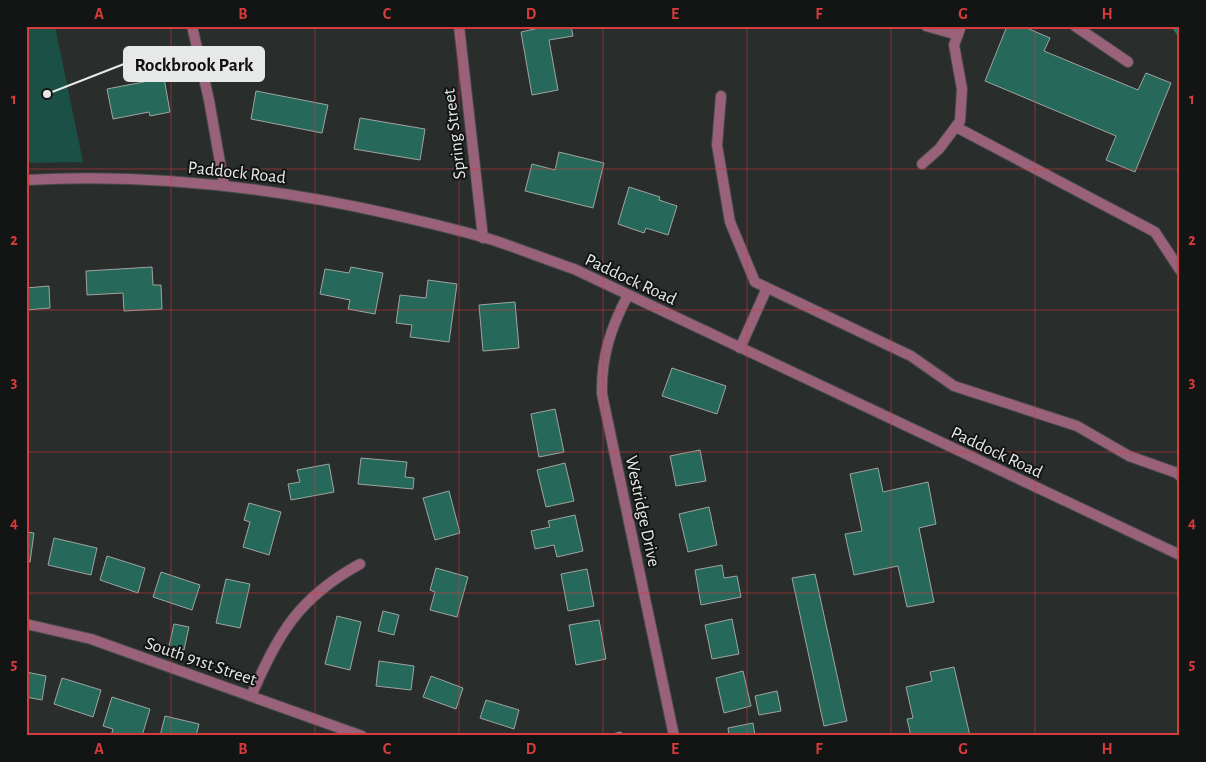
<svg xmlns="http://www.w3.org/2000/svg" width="1206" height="762" font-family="'Alegreya Sans',sans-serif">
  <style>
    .green { fill: #1a5045 }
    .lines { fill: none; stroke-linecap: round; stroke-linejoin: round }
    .stream { stroke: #16816e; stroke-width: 5.5 }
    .building { fill: #26695b; stroke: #9fa4a2 }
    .minor-casing { stroke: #474b4a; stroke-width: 12 }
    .minor { stroke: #99617a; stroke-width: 10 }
    .grid { fill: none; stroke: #d83b3b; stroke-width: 1; stroke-opacity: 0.55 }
    .labels { text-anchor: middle; stroke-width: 4; stroke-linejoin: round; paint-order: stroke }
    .street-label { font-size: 18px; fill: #e7e9e8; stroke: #131414 }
    .leader { fill: none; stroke: #e7e9e8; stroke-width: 2 }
    .callout-dot { fill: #e7e9e8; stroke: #131414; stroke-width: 2 }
    .callout { fill: #e7e9e8; stroke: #e7e9e8; stroke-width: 2 }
    .callout-label { font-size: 19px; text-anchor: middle; font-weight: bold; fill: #111 }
    .neatline { fill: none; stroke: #d83b3b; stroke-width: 2 }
    .grid-label { font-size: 16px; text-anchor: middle; font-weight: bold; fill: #d83b3b }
  </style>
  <rect width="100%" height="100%" fill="#292d2c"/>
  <polygon class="green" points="26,26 55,26 83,162 26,163"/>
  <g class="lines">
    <polyline class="stream" points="1174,26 1180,34"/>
  </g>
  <g class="building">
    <polygon points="548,26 571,26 573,36 549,40 558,90 532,95 521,32"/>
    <polygon points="1007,26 1022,26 1050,38 1044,51 1138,90 1146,73 1171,83 1135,172 1106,160 1116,136 985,81"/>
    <polygon points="164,78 170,112 150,116 149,112 113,119 107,89"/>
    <polygon points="256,91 328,105 322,133 251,119"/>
    <polygon points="360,118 425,129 420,160 354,149"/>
    <polygon points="559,152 604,163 593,208 525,191 532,164 555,170"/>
    <polygon points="629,187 660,197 659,200 677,206 668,235 646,228 644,233 618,224"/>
    <polygon points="152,267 153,285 161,285 162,309 124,311 123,293 87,295 86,271"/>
    <polygon points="351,267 383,273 375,314 348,309 350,300 320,294 325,269 349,273"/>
    <polygon points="428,280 457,284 449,342 410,337 412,325 396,323 400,295 426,298"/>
    <polygon points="49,286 50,308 26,310 26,288"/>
    <polygon points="515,302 519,348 483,351 479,305"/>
    <polygon points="672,368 726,386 717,414 662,396"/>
    <polygon points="555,409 564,452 539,457 531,414"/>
    <polygon points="700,450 706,481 676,486 670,456"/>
    <polygon points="361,458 407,462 405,477 414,478 413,489 358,484"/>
    <polygon points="565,463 574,501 546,507 537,470"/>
    <polygon points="329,464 334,492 291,500 288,484 300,482 297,470"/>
    <polygon points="878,468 883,492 928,482 936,524 919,528 934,602 907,607 898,566 854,575 845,534 862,531 850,474"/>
    <polygon points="449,491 460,533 435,540 423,498"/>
    <polygon points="249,503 281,512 269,555 243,547 250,522 244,520"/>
    <polygon points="709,507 717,545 688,552 679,514"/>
    <polygon points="575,515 583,551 557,557 554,545 535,549 531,531 550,527 548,521"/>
    <polygon points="26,532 34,533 30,562 26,562"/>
    <polygon points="54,538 97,548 91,575 48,565"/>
    <polygon points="107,556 145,568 138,593 100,580"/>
    <polygon points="722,565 724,578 737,576 741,597 701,605 695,570"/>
    <polygon points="436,568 468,577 457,617 430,610 435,592 430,590"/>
    <polygon points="587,569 594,606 568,611 561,574"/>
    <polygon points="161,572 200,585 192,610 153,597"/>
    <polygon points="815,574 847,721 824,726 792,578"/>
    <polygon points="226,579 250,584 240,628 216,623"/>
    <polygon points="383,611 399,615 394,635 378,631"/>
    <polygon points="337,616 361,622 350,670 325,664"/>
    <polygon points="732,619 739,654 712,659 705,625"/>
    <polygon points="599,620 606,659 576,665 569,625"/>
    <polygon points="174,624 189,627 184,650 169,646"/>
    <polygon points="379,661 414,666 411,690 376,686"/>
    <polygon points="954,667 970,736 911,736 907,719 913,718 906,687 932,681 930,672"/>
    <polygon points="743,671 751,706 724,713 716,678"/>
    <polygon points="26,672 46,676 42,700 26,697"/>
    <polygon points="431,676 463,688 456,709 423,697"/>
    <polygon points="62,678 101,690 93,717 54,704"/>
    <polygon points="777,691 781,711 759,715 755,696"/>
    <polygon points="112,697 150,709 142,736 111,736 113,729 103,726"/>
    <polygon points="486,700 519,710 514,729 480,718"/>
    <polygon points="165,716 199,724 196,736 160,736"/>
    <polygon points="753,723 755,736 729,736 728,728"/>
    <polygon points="621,732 622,736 603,736"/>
  </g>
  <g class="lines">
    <g class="minor-casing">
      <g id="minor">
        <polyline points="192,26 209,100 224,185"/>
        <polyline points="459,26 483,238"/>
        <polyline points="926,26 958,35"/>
        <polyline points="1075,26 1128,62"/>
        <polyline points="721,96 717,145 730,222 755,282 911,356 954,386 1077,426 1129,456 1177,473 1180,476"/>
        <polyline points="956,127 1155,232 1180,270"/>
        <polyline points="922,164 939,149 960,121 962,89 954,45 961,26"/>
        <path d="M26,180c123,-7 244,7 364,34 35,8 71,16 106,27 26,9 52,19 78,28l606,286"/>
        <path d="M628,295c-17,32 -27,62 -26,99l72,342"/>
        <polyline points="740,348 767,288"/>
        <polyline points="26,624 91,639 362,736"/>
        <path d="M251,696c28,-63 47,-98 109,-132"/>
      </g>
    </g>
    <use href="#minor" class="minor"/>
  </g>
  <path class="grid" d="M171,26v710M315,26v710M459,26v710M603,26v710M747,26v710M891,26v710M1035,26v710M26,169h1154M26,310h1154M26,452h1154M26,593h1154"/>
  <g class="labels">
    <g class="street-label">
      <text transform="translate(454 134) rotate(-97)" y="6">Spring Street</text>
      <text transform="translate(237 172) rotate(6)" y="6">Paddock Road</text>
      <text transform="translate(631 279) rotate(25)" y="6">Paddock Road</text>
      <text transform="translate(997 452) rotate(25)" y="6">Paddock Road</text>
      <text transform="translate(643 511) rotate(78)" y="6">Westridge Drive</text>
      <text transform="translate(201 661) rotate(19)" y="6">South 91st Street</text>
    </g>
  </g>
  <path class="leader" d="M47 94L124 64"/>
  <circle class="callout-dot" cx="47" cy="94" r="5"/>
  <rect class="callout" x="124" y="47" width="140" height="34" rx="5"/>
  <g class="callout-label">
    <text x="194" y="71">Rockbrook Park</text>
  </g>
  <rect width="1206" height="762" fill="none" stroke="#131414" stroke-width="55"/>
  <rect x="28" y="28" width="1150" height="706" class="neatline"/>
  <g class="grid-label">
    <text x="99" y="19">A</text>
    <text x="243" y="19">B</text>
    <text x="387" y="19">C</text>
    <text x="531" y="19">D</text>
    <text x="675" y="19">E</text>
    <text x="819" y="19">F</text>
    <text x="963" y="19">G</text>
    <text x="1107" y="19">H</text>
    <text x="14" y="104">1</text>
    <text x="1192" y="104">1</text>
    <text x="14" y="245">2</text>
    <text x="1192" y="245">2</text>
    <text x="14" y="387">3</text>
    <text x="1192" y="387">3</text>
    <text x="14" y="528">4</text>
    <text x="1192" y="528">4</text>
    <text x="14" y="669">5</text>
    <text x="1192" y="669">5</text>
    <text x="99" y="754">A</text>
    <text x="243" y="754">B</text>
    <text x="387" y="754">C</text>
    <text x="531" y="754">D</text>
    <text x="675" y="754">E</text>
    <text x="819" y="754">F</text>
    <text x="963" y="754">G</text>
    <text x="1107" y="754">H</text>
  </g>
</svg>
